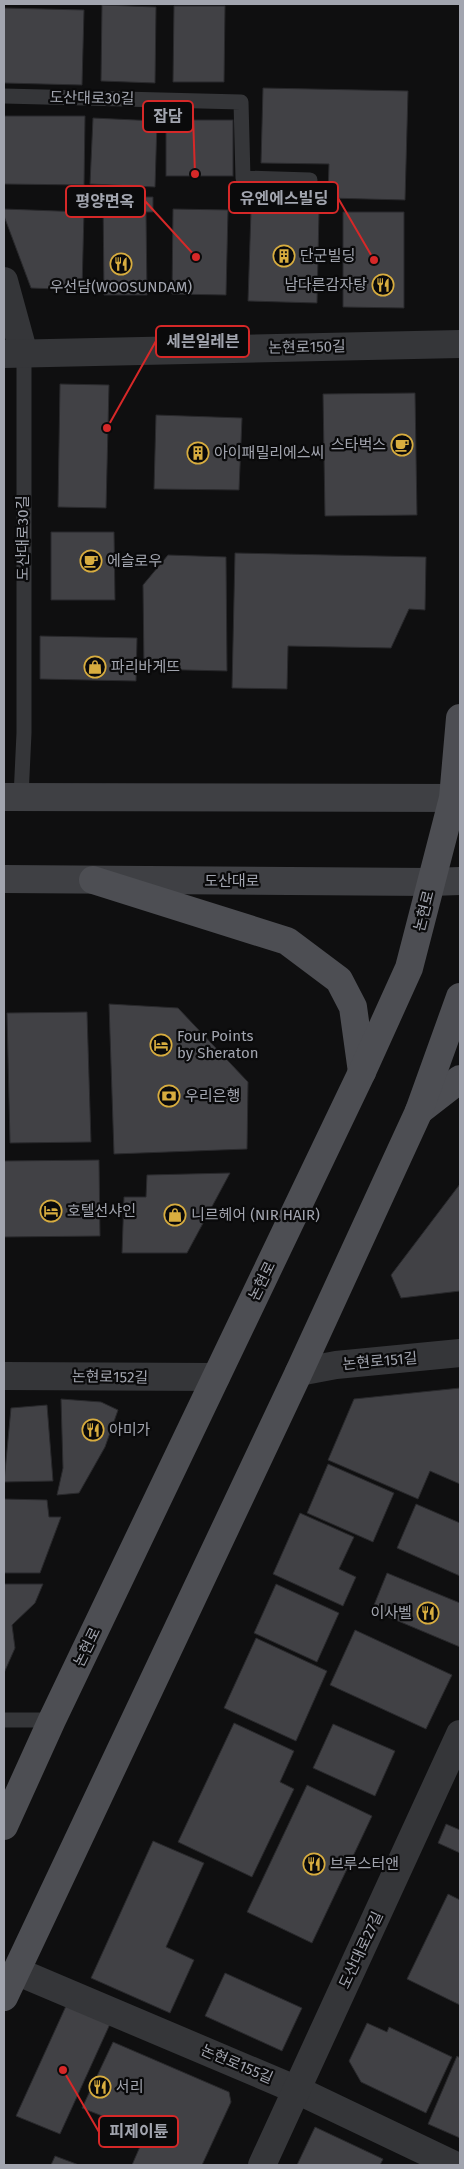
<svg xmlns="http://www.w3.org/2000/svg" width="464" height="2169" font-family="'Fira Sans','Noto Sans KR',sans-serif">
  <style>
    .building { fill: #414145; stroke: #29292c }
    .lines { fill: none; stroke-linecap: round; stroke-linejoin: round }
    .service { stroke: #353639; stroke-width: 15 }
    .minor { stroke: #353639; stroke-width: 28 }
    .secondary { stroke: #3f4044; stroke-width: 28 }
    .primary { stroke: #4d4e53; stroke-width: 28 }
    .labels { text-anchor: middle; stroke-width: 4.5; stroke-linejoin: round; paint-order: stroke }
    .street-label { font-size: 15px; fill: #a2a5af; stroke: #0a0a0b }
    .poi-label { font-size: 15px; fill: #a2a5af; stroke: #0a0a0b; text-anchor: start }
    .leader { fill: none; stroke: #d62828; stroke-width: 2 }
    .callout-dot { fill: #d62828; stroke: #0a0a0b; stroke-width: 2 }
    .callout { fill: #0a0a0b; stroke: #d62828; stroke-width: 2 }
    .callout-label { font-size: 16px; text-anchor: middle; font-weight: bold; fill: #a2a5af }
  </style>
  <rect width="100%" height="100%" fill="#0f0f10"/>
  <g class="building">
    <polygon points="102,5 156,7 155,83 101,81"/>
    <polygon points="174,6 225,6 224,82 173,82"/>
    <polygon points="4,8 84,10 82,85 4,83"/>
    <polygon points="263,88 408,91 405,200 328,198 329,164 261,163"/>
    <polygon points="4,116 85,116 84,185 4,184"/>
    <polygon points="93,118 157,121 155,187 90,184"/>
    <rect x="166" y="120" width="67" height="56"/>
    <polygon points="103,197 153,197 153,212 146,212 147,295 104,295"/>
    <polygon points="4,209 84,212 82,290 31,288 4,216"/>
    <polygon points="173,209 228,210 226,295 172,294"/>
    <polygon points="251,211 319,212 317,303 248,301"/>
    <polygon points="343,212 404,212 404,308 343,307"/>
    <polygon points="60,384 109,385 106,508 58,507"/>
    <polygon points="415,393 417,515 325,516 323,394"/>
    <polygon points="156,415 242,418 239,490 154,489"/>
    <polygon points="51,532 114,532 115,600 51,600"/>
    <polygon points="235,553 426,557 425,610 409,609 391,648 288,646 287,689 232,688"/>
    <polygon points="168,555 226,557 227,671 144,669 143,585"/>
    <polygon points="40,636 137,638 136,681 40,679"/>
    <polygon points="109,1004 178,1008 248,1082 247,1149 114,1154"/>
    <polygon points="87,1012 91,1142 10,1143 7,1013"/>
    <polygon points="99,1160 100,1236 4,1237 4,1161"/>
    <polygon points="230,1173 187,1253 122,1253 124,1197 146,1197 147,1175"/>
    <polygon points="460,1184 460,1291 401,1298 391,1275"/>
    <polygon points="460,1388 460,1484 430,1471 418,1499 328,1460 354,1399"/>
    <polygon points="61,1399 101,1402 118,1410 105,1447 79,1493 57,1495 63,1468"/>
    <polygon points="47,1405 53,1481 4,1482 11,1408"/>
    <polygon points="328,1464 394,1493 373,1542 307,1513"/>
    <polygon points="4,1499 47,1500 49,1517 61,1517 40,1573 4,1573"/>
    <polygon points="416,1504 460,1523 460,1576 397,1548"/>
    <polygon points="300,1513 354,1537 339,1569 356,1577 343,1606 273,1574"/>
    <polygon points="387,1573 460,1603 460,1647 372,1610"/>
    <polygon points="4,1584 43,1584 35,1603 12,1625 15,1648 4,1673"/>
    <polygon points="276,1584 339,1613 317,1662 254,1633"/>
    <polygon points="355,1630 452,1675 426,1729 330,1685"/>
    <polygon points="256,1638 327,1671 296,1741 224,1708"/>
    <polygon points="234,1723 294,1751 280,1782 294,1789 252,1877 178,1842"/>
    <polygon points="333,1724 395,1751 375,1796 313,1768"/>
    <polygon points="307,1785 372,1816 312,1943 247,1912"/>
    <polygon points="446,1824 460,1830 460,1853 438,1843"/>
    <polygon points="153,1841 204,1863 166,1947 194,1960 170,2013 91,1978"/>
    <polygon points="448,1894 460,1900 460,2005 407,1979"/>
    <polygon points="225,1973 302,2008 282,2051 205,2016"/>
    <polygon points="66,2006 110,2024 60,2134 16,2116"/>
    <polygon points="367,2023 387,2032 389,2027 452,2057 426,2113 361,2082 349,2061"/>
    <polygon points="113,2042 229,2092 231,2102 202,2165 132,2165 142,2142 116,2131 120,2123 82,2108"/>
    <polygon points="457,2056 460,2058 460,2138 428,2124"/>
    <polygon points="315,2127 383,2159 380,2165 297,2165"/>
    <polygon points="55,2156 79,2165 51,2165"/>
  </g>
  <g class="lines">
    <g class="service">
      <polyline points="4,96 241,102 243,178 310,180"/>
      <polyline points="21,797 24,733 24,354"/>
      <polyline points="4,1720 52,1720"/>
    </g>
    <g class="minor">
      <polyline points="4,281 24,354"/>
      <polyline points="4,354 460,344"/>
      <polyline points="299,1372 336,1365 460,1353"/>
      <polyline points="4,1376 216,1377"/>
      <polyline points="16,1971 297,2090 454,2165"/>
      <polyline points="262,2165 460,1734"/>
    </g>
    <g class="secondary">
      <polyline points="4,797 460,798"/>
      <polyline points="4,879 431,882 460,881"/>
    </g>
    <g class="primary">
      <polyline points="93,880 287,941 339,980 353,1007 362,1072"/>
      <polyline points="419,1111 460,1079"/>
      <polyline points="4,1826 52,1720 362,1072 409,968 453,798 460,718"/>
      <polyline points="4,1997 299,1372 419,1111 460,997"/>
    </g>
  </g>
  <defs>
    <g id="building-ring" transform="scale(1.125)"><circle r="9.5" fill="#0a0a0b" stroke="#d8ad3f" stroke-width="1.5"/><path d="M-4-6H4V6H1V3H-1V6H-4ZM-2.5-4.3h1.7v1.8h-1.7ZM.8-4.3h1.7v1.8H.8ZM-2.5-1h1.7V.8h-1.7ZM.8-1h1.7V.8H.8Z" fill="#d8ad3f"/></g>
    <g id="restaurant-ring" transform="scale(1.125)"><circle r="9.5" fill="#0a0a0b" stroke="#d8ad3f" stroke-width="1.5"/><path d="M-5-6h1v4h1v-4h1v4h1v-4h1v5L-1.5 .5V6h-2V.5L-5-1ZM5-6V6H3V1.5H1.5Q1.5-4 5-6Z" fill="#d8ad3f"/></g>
    <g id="cafe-ring" transform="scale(1.125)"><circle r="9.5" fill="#0a0a0b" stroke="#d8ad3f" stroke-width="1.5"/><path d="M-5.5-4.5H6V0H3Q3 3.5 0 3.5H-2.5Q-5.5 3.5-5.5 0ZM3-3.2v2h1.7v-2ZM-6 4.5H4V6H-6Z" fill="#d8ad3f"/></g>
    <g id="shop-ring" transform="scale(1.125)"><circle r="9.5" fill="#0a0a0b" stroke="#d8ad3f" stroke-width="1.5"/><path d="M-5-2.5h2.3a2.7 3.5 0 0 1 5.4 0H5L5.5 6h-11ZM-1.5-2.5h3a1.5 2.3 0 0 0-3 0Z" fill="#d8ad3f"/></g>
    <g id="hotel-ring" transform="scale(1.125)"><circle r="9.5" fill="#0a0a0b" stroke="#d8ad3f" stroke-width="1.5"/><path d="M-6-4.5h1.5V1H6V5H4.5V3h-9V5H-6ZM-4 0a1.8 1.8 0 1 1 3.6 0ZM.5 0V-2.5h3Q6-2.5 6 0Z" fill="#d8ad3f"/></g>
    <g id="bank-ring" transform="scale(1.125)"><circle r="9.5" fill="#0a0a0b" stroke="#d8ad3f" stroke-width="1.5"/><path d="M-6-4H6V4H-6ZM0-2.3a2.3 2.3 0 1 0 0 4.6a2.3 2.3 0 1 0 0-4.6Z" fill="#d8ad3f"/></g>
  </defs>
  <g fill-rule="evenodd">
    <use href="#building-ring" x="284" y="256"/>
    <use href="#restaurant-ring" x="121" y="264"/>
    <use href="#restaurant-ring" x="383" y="285"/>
    <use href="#cafe-ring" x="402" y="445"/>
    <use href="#building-ring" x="198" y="453"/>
    <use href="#cafe-ring" x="91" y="561"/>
    <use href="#shop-ring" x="95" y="667"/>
    <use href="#hotel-ring" x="161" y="1045"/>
    <use href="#bank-ring" x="169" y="1096"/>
    <use href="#hotel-ring" x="51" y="1211"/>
    <use href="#shop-ring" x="175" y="1215"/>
    <use href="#restaurant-ring" x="93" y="1430"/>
    <use href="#restaurant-ring" x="428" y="1613"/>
    <use href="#restaurant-ring" x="314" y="1864"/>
    <use href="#restaurant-ring" x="100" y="2087"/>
  </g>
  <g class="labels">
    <g class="street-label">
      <text transform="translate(92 98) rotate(1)" y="5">도산대로30길</text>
      <text transform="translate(307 347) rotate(-1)" y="5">논현로150길</text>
      <text transform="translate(23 538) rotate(-90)" y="5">도산대로30길</text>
      <text x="232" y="886">도산대로</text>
      <text transform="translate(424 911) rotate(-76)" y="5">논현로</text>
      <text transform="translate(262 1281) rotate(-64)" y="5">논현로</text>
      <text transform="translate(380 1361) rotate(-5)" y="5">논현로151길</text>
      <text transform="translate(110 1377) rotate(1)" y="5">논현로152길</text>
      <text transform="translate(87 1647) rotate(-64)" y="5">논현로</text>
      <text transform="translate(361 1950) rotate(-65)" y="5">도산대로27길</text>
      <text transform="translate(237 2064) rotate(23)" y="5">논현로155길</text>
    </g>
    <g class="poi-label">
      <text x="300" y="261">단군빌딩</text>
      <text x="367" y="290" text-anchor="end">남다른감자탕</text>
      <text x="121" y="292" text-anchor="middle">우선담(WOOSUNDAM)</text>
      <text x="386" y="450" text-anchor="end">스타벅스</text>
      <text x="214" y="458">아이패밀리에스씨</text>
      <text x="107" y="566">에슬로우</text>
      <text x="111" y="672">파리바게뜨</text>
      <text x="177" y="1041">Four Points<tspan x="177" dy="17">by Sheraton</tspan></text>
      <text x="185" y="1101">우리은행</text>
      <text x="67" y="1216">호텔선샤인</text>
      <text x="191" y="1220">니르헤어 (NIR HAIR)</text>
      <text x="109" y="1435">아미가</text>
      <text x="412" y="1618" text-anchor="end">이사벨</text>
      <text x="330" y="1869">브루스터앤</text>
      <text x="116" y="2092">서리</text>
    </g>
  </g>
  <path class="leader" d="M195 174L193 116M374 260L338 198M196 257L145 201M107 428L156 341M63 2070L99 2132"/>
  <g class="callout-dot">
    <circle cx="195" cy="174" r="5"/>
    <circle cx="374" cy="260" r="5"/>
    <circle cx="196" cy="257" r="5"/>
    <circle cx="107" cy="428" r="5"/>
    <circle cx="63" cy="2070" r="5"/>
  </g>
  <g class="callout">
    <rect x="143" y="101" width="50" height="31" rx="5"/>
    <rect x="229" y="182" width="109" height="31" rx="5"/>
    <rect x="66" y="186" width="79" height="31" rx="5"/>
    <rect x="156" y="326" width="93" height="31" rx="5"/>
    <rect x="99" y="2116" width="79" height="31" rx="5"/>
  </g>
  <g class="callout-label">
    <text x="168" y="122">잡담</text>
    <text x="284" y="204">유엔에스빌딩</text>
    <text x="105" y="207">평양면옥</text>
    <text x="203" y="347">세븐일레븐</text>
    <text x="139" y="2137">피제이튠</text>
  </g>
  <rect width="464" height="2169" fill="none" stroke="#a2a5af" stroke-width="10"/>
</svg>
